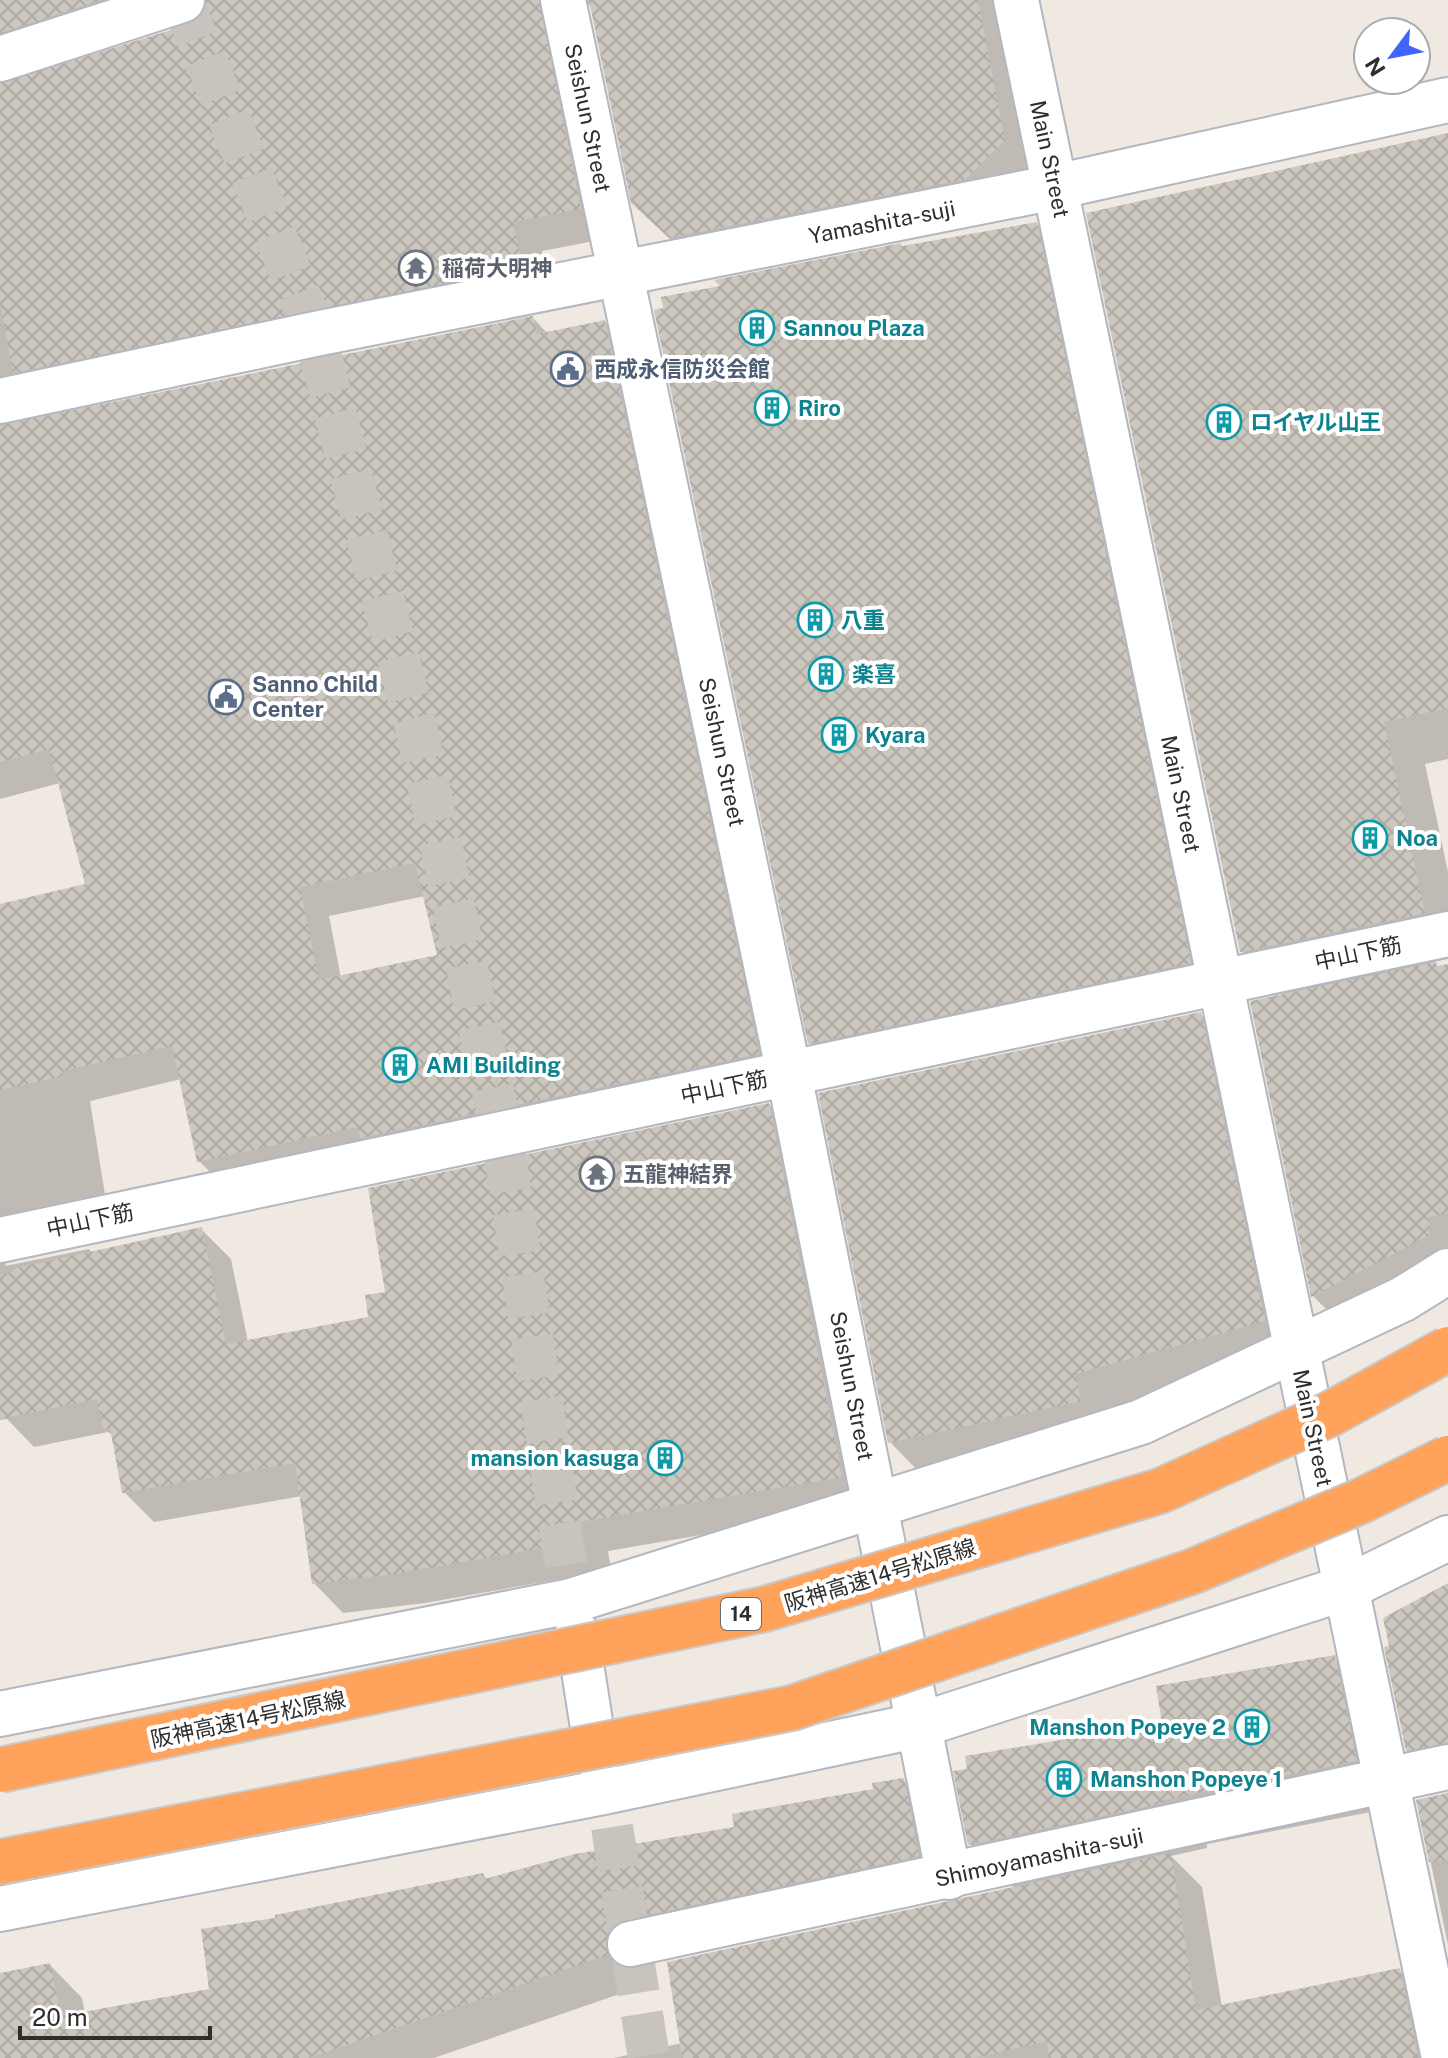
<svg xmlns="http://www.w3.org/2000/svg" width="1448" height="2058" font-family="'Public Sans','Noto Sans JP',sans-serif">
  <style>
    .shadow { fill: #0003; fill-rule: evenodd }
    .building { fill: url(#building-cross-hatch); fill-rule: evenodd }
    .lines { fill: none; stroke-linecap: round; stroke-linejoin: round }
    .pedestrian-tunnel { stroke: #c8c4bd; stroke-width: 42; stroke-dasharray: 42 21; stroke-linecap: butt }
    .pedestrian-casing { stroke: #b4b7c1; stroke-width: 46 }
    .minor-casing { stroke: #b4b7c1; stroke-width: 48 }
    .pedestrian { stroke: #fff; stroke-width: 42 }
    .minor { stroke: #fff; stroke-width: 44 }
    .motorway-bridge-casing { stroke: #c9c9c9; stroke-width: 48; stroke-linecap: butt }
    .motorway-bridge { stroke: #ffa35c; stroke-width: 44 }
    .labels { text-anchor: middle; stroke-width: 8; stroke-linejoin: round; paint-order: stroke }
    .shield { fill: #fff; stroke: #6d6d6d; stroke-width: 2 }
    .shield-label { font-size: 20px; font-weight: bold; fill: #2e2e2e }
    .street-label { font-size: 22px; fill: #2e2e2e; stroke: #fff }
    .worship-label { font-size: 22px; font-weight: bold; fill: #5b616d; stroke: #fff; text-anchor: start }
    .culture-label { font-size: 22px; font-weight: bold; fill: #0d838f; stroke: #fff; text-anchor: start }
    .service-label { font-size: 22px; font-weight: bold; fill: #4e5e75; stroke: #fff; text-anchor: start }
  </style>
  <defs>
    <pattern id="building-cross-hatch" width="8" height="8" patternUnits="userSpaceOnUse" patternTransform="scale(2)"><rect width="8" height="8" fill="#cbc7bf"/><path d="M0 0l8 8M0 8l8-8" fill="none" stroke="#afaba4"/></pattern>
  </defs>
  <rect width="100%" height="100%" fill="#efe9e1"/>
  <g class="shadow">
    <path d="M0,0h1001l33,171 -334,96 -36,-34 -72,-228h-4l-12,5 34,228 -68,13 9,46 -539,115 -7,12 528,-106 15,16 56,-12 30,30 154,731 -559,108 -30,-30 -18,-82 -91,22 20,125 -98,25 -7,15 84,-17 5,6 107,-26 30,30 17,83 123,-23 16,-25 382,-189 29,30 73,371 -263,45 3,19 -186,33 -82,10 -29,-30 -12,-87 -148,26 -30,-30 -10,-55 -6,-5 -74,15 -27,-28 -7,1v-514l88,-20 -28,-103 -60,16zM205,5l-2,12 -12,9 -187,59 7,-14 11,-7zM425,896l15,61 -99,21 -12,-62z"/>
    <polygon points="1448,136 1448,759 1425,764 1448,872 1448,959 1433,962 1440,969 1448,967 1448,1271 1343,1326 1313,1296 1252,1003 1286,996 1241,951"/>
    <polygon points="1036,224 1068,256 1221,994 842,1074 810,1043 724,287 718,281 901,245 904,248"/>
    <polygon points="1200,1014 1236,1049 1300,1357 925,1478 890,1442"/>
    <polygon points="1448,1586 1448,1781 1440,1782 1407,1750 1392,1648"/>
    <polygon points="1334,1658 1379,1703 1401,1806 1207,1844 1207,1848 1171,1856 1202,1887 1222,2007 1399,1970 1431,2003 1443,2058 614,2058 682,2043 1014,1888 970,1844 1165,1724"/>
    <polygon points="903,1781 936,1813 950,1888 646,1957 638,1969 640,1987 434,2058 0,2058 0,1975 50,1965 82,1998 85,2014 211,1990 277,1920 483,1875 488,1880 737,1829"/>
    <polygon points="1448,1793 1448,1945 1418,1801"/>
  </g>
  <g class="building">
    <polygon points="0,0 101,0 0,33"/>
    <polygon points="206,0 539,0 581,209 513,222 523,267 13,373 0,302 0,83 190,24 201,16"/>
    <polygon points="589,0 978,0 1005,141 966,179 669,238 631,203"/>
    <polygon points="1448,133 1448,708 1384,722 1425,913 1240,952 1086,213"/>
    <polygon points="1037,222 1191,963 808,1044 654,310 663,308 661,297 720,286 714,280 902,243 897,247"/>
    <path d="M533,316l4,18 68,-14 154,734 -399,84 -2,-11 -161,35 -25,-116 -110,25 1,5 -63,14v-186l85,-20 -36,-135 -49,13v-337zM415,863l22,92 -118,25 -19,-93z"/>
    <polygon points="1436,962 1437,966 1448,964 1448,1213 1429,1217 1429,1235 1311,1297 1250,1001"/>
    <polygon points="1201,1012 1265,1321 1075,1374 1081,1401 888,1443 818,1093"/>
    <polygon points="769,1103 842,1477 579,1522 582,1541 394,1574 312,1584 295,1463 122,1493 110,1428 103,1429 97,1399 0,1419 0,1275 13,1272 13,1269 202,1227 226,1344 368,1317 365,1295 385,1292 368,1188"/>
    <polygon points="1448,1583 1448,1743 1406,1751 1384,1647 1389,1646 1383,1618"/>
    <polygon points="1335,1655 1357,1761 1163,1800 1163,1803 968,1845 953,1771 967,1769 965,1756 1162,1723 1156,1686"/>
    <polygon points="904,1778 919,1856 625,1920 614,1925 607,1936 608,1955 309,2058 0,2058 0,1973 50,1963 61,2016 209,1989 201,1929 275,1918 275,1915 483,1873 485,1879 575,1854 734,1827 732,1814 873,1789 872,1783"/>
    <polygon points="1448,1793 1448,1860 1429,1862 1416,1800"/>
    <polygon points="1171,1853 1196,2010 1400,1968 1418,2058 1049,2058 1047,2041 974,2058 682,2058 667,1962"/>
  </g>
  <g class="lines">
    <g class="pedestrian-tunnel">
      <polyline points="182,0 315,334 417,731 502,1134 566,1566"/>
      <polyline points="612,1827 649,2058"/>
    </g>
    <g class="pedestrian-casing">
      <polyline id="pedestrian" points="577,1632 597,1760"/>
    </g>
    <g class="minor-casing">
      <g id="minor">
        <polyline points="563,0 789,1074 949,1877"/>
        <polyline points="1016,0 1444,2058"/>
        <polyline points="0,59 182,0"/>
        <polyline points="0,401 315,334 1055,187 1448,100"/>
        <polyline points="0,1240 1448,934"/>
        <polyline points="0,1714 571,1601 1141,1422 1403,1299 1448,1271"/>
        <polyline points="0,1909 604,1792 920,1725 1348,1587 1448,1538"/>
        <polyline points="630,1944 1448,1767"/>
      </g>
    </g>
    <use href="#pedestrian" class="pedestrian"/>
    <use href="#minor" class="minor"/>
    <g class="motorway-bridge-casing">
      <g id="motorway-bridge">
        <polyline points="0,1770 765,1609 1160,1491 1330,1414 1448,1349"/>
        <polyline points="0,1862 792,1708 1191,1572 1361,1501 1448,1458"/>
      </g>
    </g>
    <use href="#motorway-bridge" class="motorway-bridge"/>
  </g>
  <defs>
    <g id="temple-ring" transform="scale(1.8)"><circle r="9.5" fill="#fff" stroke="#6b7280" stroke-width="1.5"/><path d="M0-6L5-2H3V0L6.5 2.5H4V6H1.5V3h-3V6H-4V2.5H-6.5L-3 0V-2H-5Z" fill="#6b7280"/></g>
    <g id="building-ring" transform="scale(1.8)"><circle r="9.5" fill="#fff" stroke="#0f9aa8" stroke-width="1.5"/><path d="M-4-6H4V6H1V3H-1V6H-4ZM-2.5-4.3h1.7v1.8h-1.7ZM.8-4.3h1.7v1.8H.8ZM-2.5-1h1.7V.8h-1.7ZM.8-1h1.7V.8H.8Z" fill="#0f9aa8"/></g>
    <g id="civic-ring" transform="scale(1.8)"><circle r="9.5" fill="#fff" stroke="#5c6f8a" stroke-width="1.5"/><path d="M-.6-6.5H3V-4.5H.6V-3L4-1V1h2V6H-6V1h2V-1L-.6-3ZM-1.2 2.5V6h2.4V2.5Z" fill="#5c6f8a"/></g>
  </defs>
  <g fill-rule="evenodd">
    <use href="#temple-ring" x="416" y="268"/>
    <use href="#building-ring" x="757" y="328"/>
    <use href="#civic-ring" x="568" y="369"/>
    <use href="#building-ring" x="772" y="408"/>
    <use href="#building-ring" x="1224" y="422"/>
    <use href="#building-ring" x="815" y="620"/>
    <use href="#building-ring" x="826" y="674"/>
    <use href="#civic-ring" x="226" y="697"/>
    <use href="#building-ring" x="839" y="735"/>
    <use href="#building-ring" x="1370" y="838"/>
    <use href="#building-ring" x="400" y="1065"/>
    <use href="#temple-ring" x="597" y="1174"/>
    <use href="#building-ring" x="665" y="1458"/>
    <use href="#building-ring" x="1252" y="1727"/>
    <use href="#building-ring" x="1064" y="1779"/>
  </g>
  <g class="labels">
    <rect class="shield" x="721" y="1598" width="40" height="32" rx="6"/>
    <g class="shield-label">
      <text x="741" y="1621">14</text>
    </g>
    <g class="street-label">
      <text transform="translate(588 118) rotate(78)" y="8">Seishun Street</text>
      <text transform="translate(1050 159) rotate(78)" y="8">Main Street</text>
      <text transform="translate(882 222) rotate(-11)" y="8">Yamashita-suji</text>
      <text transform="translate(722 752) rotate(78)" y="8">Seishun Street</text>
      <text transform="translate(1181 794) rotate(78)" y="8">Main Street</text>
      <text transform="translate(1358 953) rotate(-12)" y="8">中山下筋</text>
      <text transform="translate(724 1087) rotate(-12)" y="8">中山下筋</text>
      <text transform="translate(90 1220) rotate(-12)" y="8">中山下筋</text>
      <text transform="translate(852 1386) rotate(79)" y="8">Seishun Street</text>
      <text transform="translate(1313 1428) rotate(78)" y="8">Main Street</text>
      <text transform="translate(880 1575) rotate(-17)" y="8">阪神高速14号松原線</text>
      <text transform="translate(248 1719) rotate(-12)" y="8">阪神高速14号松原線</text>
      <text transform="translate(1039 1857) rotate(-12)" y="8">Shimoyamashita-suji</text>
    </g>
    <g class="worship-label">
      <text x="442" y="276">稲荷大明神</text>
      <text x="623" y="1182">五龍神結界</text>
    </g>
    <g class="culture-label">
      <text x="783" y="336">Sannou Plaza</text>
      <text x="798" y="416">Riro</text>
      <text x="1250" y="430">ロイヤル山王</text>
      <text x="841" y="628">八重</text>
      <text x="852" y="682">楽喜</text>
      <text x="865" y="743">Kyara</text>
      <text x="1396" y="846">Noa</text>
      <text x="426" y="1073">AMI Building</text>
      <text x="639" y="1466" text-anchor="end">mansion kasuga</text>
      <text x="1226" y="1735" text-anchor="end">Manshon Popeye 2</text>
      <text x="1090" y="1787">Manshon Popeye 1</text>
    </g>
    <g class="service-label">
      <text x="594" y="377">西成永信防災会館</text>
      <text x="252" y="692">Sanno Child<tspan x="252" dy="25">Center</tspan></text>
    </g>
  </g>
  <g transform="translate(1392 56) rotate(238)"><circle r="38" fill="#ffffff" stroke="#ababab" stroke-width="2"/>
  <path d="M0-6L14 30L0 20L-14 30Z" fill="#4264fb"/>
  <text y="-12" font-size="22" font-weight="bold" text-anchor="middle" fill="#2e2e2e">N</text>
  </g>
  <path d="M20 2026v12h190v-12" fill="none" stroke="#2e2e2e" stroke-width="4"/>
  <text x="32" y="2026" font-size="24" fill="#2e2e2e" stroke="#ffffff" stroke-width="6" paint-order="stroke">20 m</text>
</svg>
